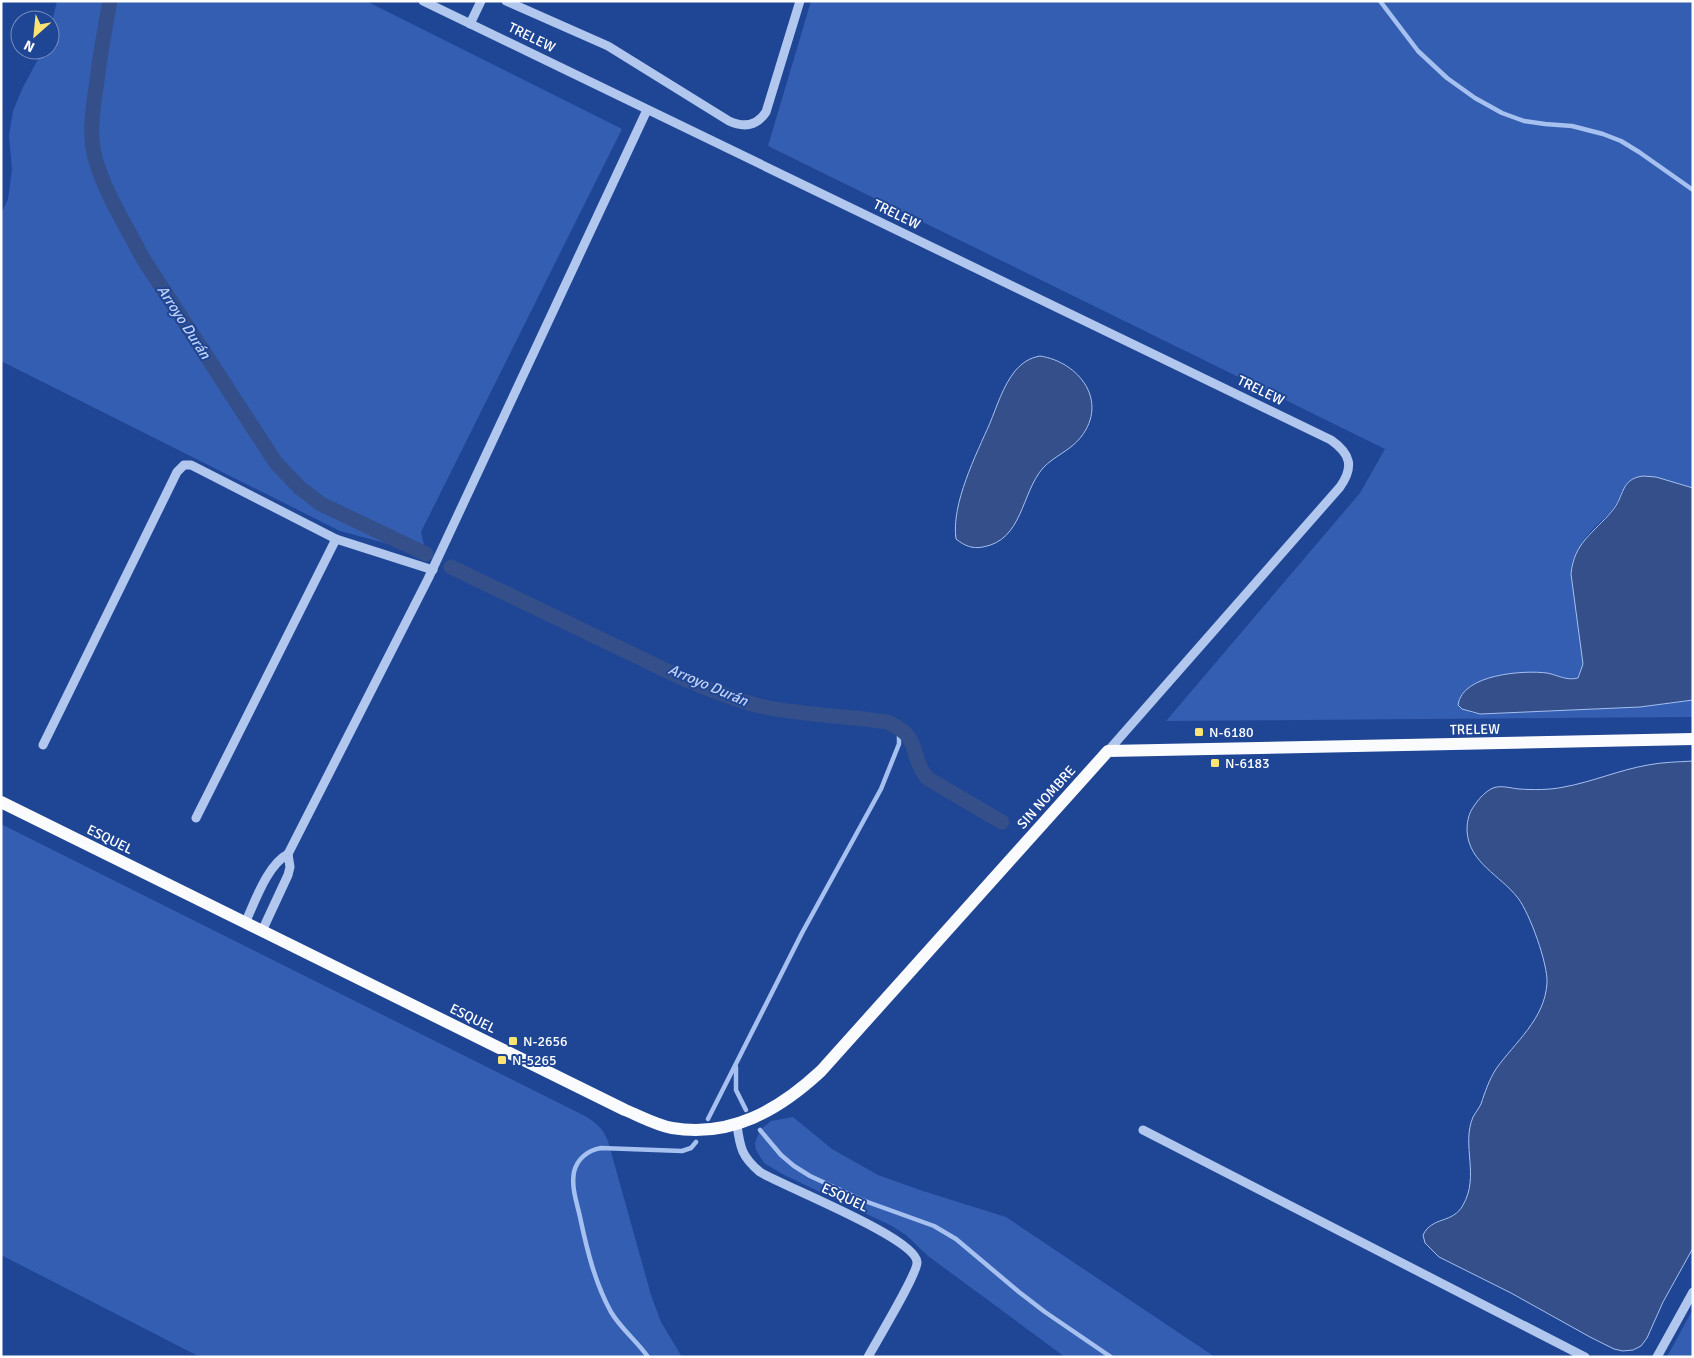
<svg xmlns="http://www.w3.org/2000/svg" width="1694" height="1358" font-family="Signika,sans-serif">
  <style>
    .green { fill: #345eb2 }
    .water { fill: #344f8a; stroke: #a6c0f0 }
    .lines { fill: none; stroke-linecap: round; stroke-linejoin: round }
    .stream { stroke: #a6c0f0; stroke-width: 4.5 }
    .canal { stroke: #344f8a; stroke-width: 15 }
    .minor { stroke: #b2c7ee; stroke-width: 9 }
    .major { stroke: #fafbff; stroke-width: 12 }
    .poi-dot { fill: #fce473; stroke: #1f4595; stroke-width: 2 }
    .labels { text-anchor: middle; stroke-width: 4; stroke-linejoin: round; paint-order: stroke }
    .street-label { font-size: 14px; fill: #fff; stroke: #1f4595 }
    .poi-label { font-size: 14px; fill: #fff; stroke: #1f4595; text-anchor: start }
    .water-label { font-size: 15px; font-style: italic; fill: #bfd1f5; stroke: #1f4595 }
  </style>
  <rect width="100%" height="100%" fill="#1f4595"/>
  <g class="green">
    <polygon points="57,1 366,1 622,129 421,532 426,554 340,531 1,361 1,214 8,199 12,169 9,136 13,111 22,89 43,50 50,50 50,31"/>
    <path d="M811,1h882v487l-18,-6 -53,10c-9,23 -23,28 -37,46 -5,8 -9,16 -13,25l11,102 -6,13c-11,2 -19,-3 -30,-5 -27,-3 -72,2 -88,26l12,14 9,1 160,-7 53,-7v17l-527,4 194,-228 25,-44 -617,-303z"/>
    <path d="M1,824l584,292c11,7 18,12 23,25l43,154 10,27 21,35h-482l-199,-102z"/>
    <polygon points="793,1117 832,1149 878,1175 920,1190 1006,1217 1215,1357 1065,1357 928,1256 906,1235 892,1226 784,1175 764,1163 756,1150 755,1143 760,1130 771,1121"/>
    <polygon points="1693,1309 1693,1357 1667,1357"/>
  </g>
  <g class="water">
    <path d="M1040,356c39,6 69,45 41,81 -11,14 -27,19 -38,31 -22,25 -20,72 -60,79 -11,2 -18,-1 -27,-8 -5,-35 20,-84 34,-116 7,-17 13,-37 25,-52 7,-8 14,-13 25,-15z"/>
    <path d="M1643,476l13,1 37,11v212l-53,7 -160,7 -18,-5 -4,-4c4,-31 66,-35 89,-32 11,2 19,8 31,5l5,-14 -12,-90c3,-32 23,-41 41,-63 13,-15 8,-32 31,-35z"/>
    <path d="M1693,761v487l-30,54 -16,36 -6,8 -8,4 -10,1 -9,-2 -24,-12 -79,-44 -72,-36 -14,-14 -2,-8c9,-19 30,-11 40,-30 17,-29 -2,-60 10,-88 3,-5 6,-9 8,-13 4,-12 8,-24 15,-35 19,-27 49,-50 51,-86 1,-19 -17,-69 -29,-85 -18,-23 -49,-35 -51,-67 0,-8 1,-15 5,-22 5,-8 12,-17 21,-21 8,-3 17,0 26,1 14,1 31,1 45,-2 28,-5 55,-17 84,-22 15,-3 30,-3 45,-4z"/>
  </g>
  <g class="lines">
    <g class="stream">
      <polyline points="1380,1 1418,51 1447,78 1475,98 1502,113 1524,121 1545,124 1572,126 1603,134 1621,141 1639,152 1693,190"/>
      <polyline points="736,1067 736,1090 746,1110"/>
      <polyline points="708,1119 802,933 881,789 899,744 899,735 896,725"/>
      <polyline points="760,1130 781,1155 794,1166 810,1176 862,1200 934,1226 956,1239 1019,1292 1045,1312 1111,1357"/>
      <path d="M648,1357c-11,-16 -27,-28 -37,-45 -16,-29 -24,-62 -31,-95 -3,-14 -9,-30 -6,-45 3,-13 14,-22 27,-24l81,3 9,-3 5,-6"/>
    </g>
    <g class="canal">
      <path d="M110,1c-5,27 -10,53 -13,80 -4,26 -9,54 -1,80 10,34 30,64 46,96l134,206 24,25 21,16 105,50"/>
      <path d="M451,567l233,112c26,10 52,22 80,28 41,8 82,9 123,15 36,15 21,32 40,56l75,44"/>
    </g>
    <g class="minor">
      <path d="M423,1l908,439c20,14 23,27 9,47l-232,264"/>
      <path d="M506,1l102,45 121,75c15,7 28,5 37,-9l34,-111"/>
      <polyline points="470,24 481,1"/>
      <polyline points="43,745 177,472 184,465 191,465 199,469 336,539 433,570"/>
      <polyline points="196,818 336,539"/>
      <path d="M245,923c10,-21 22,-58 43,-69l140,-275 219,-469"/>
      <polyline points="262,931 288,875 290,867 288,854"/>
      <path d="M737,1125c3,23 5,32 23,47 25,15 156,66 157,90 1,11 -41,80 -49,95"/>
      <polyline points="1143,1130 1585,1357"/>
      <polyline points="1657,1357 1693,1292"/>
    </g>
    <path class="major" d="M1,802l624,308c15,6 31,15 47,18 59,10 107,-18 149,-57l287,-320 585,-12"/>
  </g>
  <g class="poi-dot">
    <rect x="1194" y="727" width="10" height="10" rx="2.5"/>
    <rect x="1210" y="758" width="10" height="10" rx="2.5"/>
    <rect x="508" y="1036" width="10" height="10" rx="2.5"/>
    <rect x="497" y="1055" width="10" height="10" rx="2.5"/>
  </g>
  <g class="labels">
    <g class="street-label">
      <text transform="translate(532 37) rotate(26)" y="5">TRELEW</text>
      <text transform="translate(897 214) rotate(26)" y="5">TRELEW</text>
      <text transform="translate(1261 390) rotate(26)" y="5">TRELEW</text>
      <text transform="translate(1475 729) rotate(-1)" y="5">TRELEW</text>
      <text transform="translate(1046 797) rotate(-48)" y="5">SIN NOMBRE</text>
      <text transform="translate(110 839) rotate(26)" y="5">ESQUEL</text>
      <text transform="translate(473 1018) rotate(26)" y="5">ESQUEL</text>
      <text transform="translate(845 1197) rotate(25)" y="5">ESQUEL</text>
    </g>
    <g class="poi-label">
      <text x="1209" y="737">N-6180</text>
      <text x="1225" y="768">N-6183</text>
      <text x="523" y="1046">N-2656</text>
      <text x="512" y="1065">N-5265</text>
    </g>
    <g class="water-label">
      <text transform="translate(184 322) rotate(57)" y="5">Arroyo Durán</text>
      <text transform="translate(708 685) rotate(23)" y="5">Arroyo Durán</text>
    </g>
  </g>
  <rect width="1694" height="1358" fill="none" stroke="#ffffff" stroke-width="5"/>
  <g transform="translate(35 35) rotate(207)"><circle r="24" fill="#1f4595" stroke="#798fbf"/>
  <path d="M0-4L9 19L0 12L-9 19Z" fill="#fce473"/>
  <text y="-8" font-size="14" font-weight="bold" text-anchor="middle" fill="#ffffff">N</text>
  </g>
</svg>
